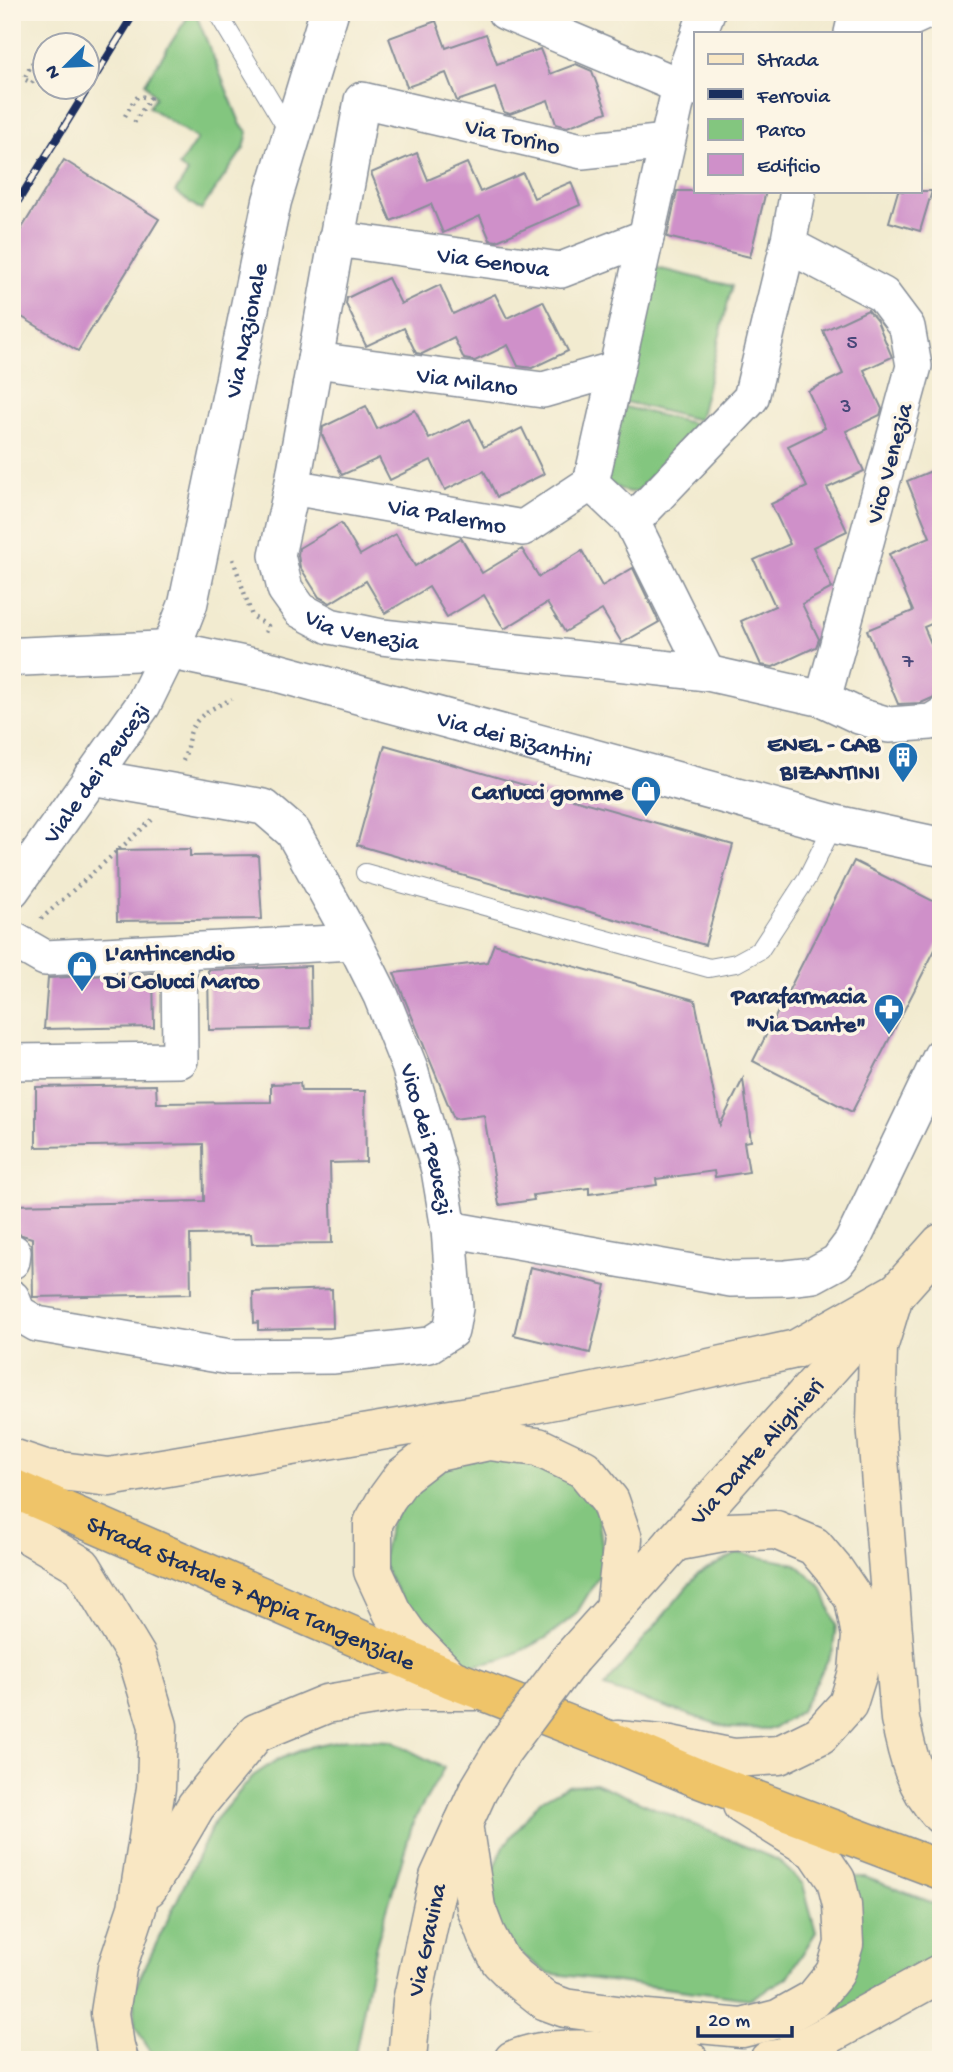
<svg xmlns="http://www.w3.org/2000/svg" width="953" height="2072" font-family="'Gochi Hand',sans-serif">
  <style>
    .green { fill: #83c67f; stroke: #4f7a6e; stroke-width: 2 }
    .building { fill: #cf90c9 }
    .lines { fill: none; stroke-linecap: round; stroke-linejoin: round }
    .service-casing { stroke: #868d97; stroke-width: 20 }
    .minor-casing { stroke: #868d97; stroke-width: 38 }
    .tertiary-casing { stroke: #868d97; stroke-width: 41 }
    .secondary-casing { stroke: #868d97; stroke-width: 41 }
    .trunk-casing { stroke: #868d97; stroke-width: 41 }
    .path { stroke: #868d97; stroke-width: 4.5; stroke-dasharray: 2 5; stroke-linecap: butt }
    .service { stroke: #fff; stroke-width: 18 }
    .minor { stroke: #fff; stroke-width: 35 }
    .tertiary { stroke: #fff; stroke-width: 38 }
    .secondary { stroke: #f9e7c3; stroke-width: 38 }
    .trunk { stroke: #efc469; stroke-width: 38 }
    .rail-casing { stroke: #1b2f5e; stroke-width: 8 }
    .rail { stroke: #fcf5e5; stroke-width: 5; stroke-dasharray: 16; stroke-linecap: butt }
    .secondary-bridge-casing { stroke: #868d97; stroke-width: 41; stroke-linecap: butt }
    .secondary-bridge { stroke: #f9e7c3; stroke-width: 38 }
    .labels { text-anchor: middle; stroke-width: 7; stroke-linejoin: round; paint-order: stroke }
    .number-label { font-size: 21px; fill: #484779 }
    .street-label { font-size: 24px; fill: #1b2f5e; stroke: #fcf5e5 }
    .poi-label { font-size: 24px; font-weight: bold; fill: #1b2f5e; stroke: #fcf5e5; text-anchor: end }
  </style>
  <rect width="100%" height="100%" fill="#fcf5e5"/>
  <filter id="ink" filterUnits="userSpaceOnUse"><feTurbulence type="fractalNoise" baseFrequency=".0143" numOctaves="2"/><feDisplacementMap in="SourceGraphic" scale="14" xChannelSelector="R" yChannelSelector="G"/><feConvolveMatrix kernelMatrix="1 2 1 2 8 2 1 2 1" color-interpolation-filters="sRGB"/></filter>
  <filter id="wash" filterUnits="userSpaceOnUse"><feTurbulence type="fractalNoise" baseFrequency=".00686" numOctaves="4" result="noise"/><feDisplacementMap in="SourceGraphic" scale="28" xChannelSelector="R" yChannelSelector="G"/><feGaussianBlur stdDeviation="1.57" result="paint"/><feColorMatrix in="noise" values="0 0 0 0 0 0 0 0 0 0 0 0 0 0 0 0 0 1.4 0 .05"/><feComposite in="paint" operator="in"/></filter>
  <g filter="url(#wash)">
    <rect width="100%" height="100%" fill="#f2ebd0"/>
    <g class="green">
      <polygon points="191,12 195,12 241,125 248,132 244,148 201,210 175,192 188,173 179,166 197,139 149,107 155,97 145,83"/>
      <polygon points="653,267 732,286 699,420 621,401"/>
      <polygon points="621,406 696,424 637,492 626,492 606,482"/>
      <polygon points="506,1452 562,1467 597,1507 605,1566 576,1614 546,1638 504,1659 468,1667 419,1629 381,1563 391,1521 421,1482 456,1463"/>
      <polygon points="738,1553 796,1564 822,1587 836,1625 833,1650 801,1711 773,1729 729,1728 604,1687 697,1575"/>
      <polygon points="346,1739 391,1741 444,1768 414,1820 375,1949 354,2060 156,2060 135,2027 133,1992 216,1819 253,1776 277,1760 312,1746"/>
      <polygon points="595,1783 778,1860 803,1884 816,1932 788,1977 750,1999 547,1973 512,1947 486,1910 489,1881 504,1846 540,1801 567,1786"/>
      <polygon points="854,1877 865,1877 941,1906 941,1961 820,2025"/>
    </g>
    <g id="blocks">
      <g class="building">
        <polygon points="436,21 446,48 486,34 497,64 540,49 550,74 576,64 592,71 607,112 567,127 556,124 548,100 510,114 504,112 495,88 457,101 446,73 407,87 389,38"/>
        <polygon points="417,153 428,180 467,163 480,192 523,173 534,198 571,182 580,205 497,241 490,240 480,216 443,233 431,204 391,221 371,173"/>
        <polygon points="64,160 159,219 78,351 12,311 12,244"/>
        <polygon points="677,191 766,191 750,257 667,237"/>
        <polygon points="898,191 932,191 920,231 889,222"/>
        <polygon points="388,278 401,304 440,285 453,314 495,294 507,318 543,301 568,351 532,368 518,366 508,345 475,361 464,359 454,338 422,354 416,353 404,328 366,346 346,304 347,298"/>
        <polygon points="868,310 877,321 892,357 864,370 882,409 880,415 846,431 864,471 827,488 847,531 813,547 832,588 802,604 819,639 816,647 773,667 761,665 741,621 775,606 754,560 790,544 771,504 807,487 788,446 825,428 808,391 843,374 823,331"/>
        <polygon points="366,406 377,429 415,410 429,439 470,419 484,447 522,428 544,474 497,497 484,471 445,490 431,460 390,480 379,458 342,475 322,435 323,427"/>
        <polygon points="941,467 941,620 924,627 941,667 941,694 921,703 898,704 867,630 913,611 889,554 930,537 907,481"/>
        <polygon points="341,523 360,555 396,534 415,566 461,538 482,573 522,549 539,577 582,551 602,586 633,568 659,622 622,643 602,610 565,632 547,603 504,629 484,595 447,617 429,587 385,613 366,581 330,603 319,597 300,567 298,555 299,548"/>
        <polygon points="385,745 733,845 705,945 357,845"/>
        <polygon points="190,849 190,856 258,855 262,919 117,921 116,850"/>
        <polygon points="854,861 941,905 941,938 852,1112 753,1061"/>
        <polygon points="494,944 695,1000 720,1125 743,1079 751,1141 744,1142 749,1172 715,1177 714,1171 656,1179 657,1185 589,1194 589,1188 533,1195 534,1200 499,1205 484,1115 454,1119 394,973 487,962"/>
        <polygon points="310,966 311,1028 209,1030 208,970"/>
        <polygon points="153,973 154,1027 44,1029 48,978"/>
        <polygon points="300,1083 301,1091 365,1091 366,1162 330,1163 332,1243 252,1244 251,1234 190,1235 191,1294 33,1297 32,1238 12,1232 12,1205 204,1201 203,1144 36,1147 36,1087 156,1085 157,1103 271,1102 271,1084"/>
        <polygon points="530,1267 606,1285 590,1353 514,1335"/>
        <polygon points="332,1289 333,1328 258,1330 258,1322 254,1323 253,1292"/>
      </g>
    </g>
  </g>
  <g filter="url(#ink)">
    <use href="#blocks" fill-opacity="0" stroke="#868d97" stroke-width="2"/>
    <g class="lines">
      <g class="service-casing">
        <g id="service">
          <polyline points="217,12 289,132"/>
          <polyline points="365,873 709,968 736,963 760,950 807,878 834,824"/>
        </g>
      </g>
      <g class="minor-casing">
        <g id="minor">
          <polyline points="505,12 680,86 696,88"/>
          <polyline points="699,33 707,12"/>
          <polyline points="852,33 857,12"/>
          <polyline points="884,33 890,28 925,12"/>
          <path id="s1" d="M667,142l-85,9 -220,-51 -70,387 -15,68 8,34 15,21 30,16 52,11 325,36 116,26 36,17 30,9 42,-3 10,-6"/>
          <path id="s2" d="M336,239l225,31 85,-33"/>
          <polyline points="788,245 883,295 907,327 914,366 823,699"/>
          <path id="s3" d="M315,360l228,30 73,-21"/>
          <path id="s4" d="M292,487l231,41 68,-45"/>
          <polyline points="632,522 591,483 680,86 696,42"/>
          <polyline points="707,673 632,522 751,398 788,245 798,191"/>
          <path id="s5" d="M91,777l173,30 29,25 61,110 27,54 28,70 30,104 10,59 282,50 55,-1 27,-3 24,-13 15,-20 89,-186"/>
          <path id="s6" d="M12,890l131,-185 27,-55"/>
          <polyline points="12,939 45,958 354,942"/>
          <polyline points="12,1062 180,1060 179,951"/>
          <polyline points="12,1261 13,1252"/>
          <polyline points="12,1298 18,1313 37,1324 230,1357 332,1356 429,1345 451,1331 455,1308 449,1229"/>
        </g>
      </g>
      <g class="tertiary-casing">
        <g id="tertiary">
          <path id="s7" d="M170,650l18,-46 84,-403 57,-189"/>
          <path id="s8" d="M12,657l158,-7 105,22 559,152 107,23"/>
        </g>
      </g>
      <g class="secondary-casing">
        <g id="secondary">
          <path d="M892,1302l-14,46 -2,74 24,297c7,35 15,69 41,96"/>
          <polyline points="12,1458 45,1469 109,1477 498,1411 655,1380 796,1349 895,1293"/>
          <polyline points="12,1525 82,1566 137,1657 158,1726 156,1788 137,1908 117,1968 110,2013 115,2046 119,2060"/>
          <path id="s9" d="M571,1658l370,-415"/>
          <polyline points="450,1678 409,1636 392,1612 373,1571 373,1523 387,1498 403,1476 433,1453 489,1441 538,1447 584,1469 610,1501 623,1539 615,1609"/>
          <polyline points="617,1740 671,1745 734,1758 779,1755 820,1735 848,1704 858,1672 861,1636 854,1599 835,1571 814,1546 776,1530 728,1532 674,1542"/>
          <polyline points="463,1824 476,1908 486,1934 500,1961 517,1978 546,2001 565,2008 647,2019 742,2028 778,2019 814,1999 835,1973 844,1944 842,1905 836,1880 817,1852 742,1805"/>
          <polyline points="148,1888 196,1806 256,1733 326,1704 405,1691 476,1691"/>
          <path id="s10" d="M407,2060l5,-59 27,-124 39,-86 24,-40"/>
          <path d="M513,2060c47,-21 125,-5 176,0"/>
          <polyline points="769,2060 783,2058 830,2034 941,1973"/>
        </g>
      </g>
      <g class="trunk-casing">
        <g id="trunk">
          <path id="s11" d="M12,1488l440,191 154,60 94,40 241,91"/>
        </g>
      </g>
      <g class="path">
        <polyline points="36,56 24,79 32,83 43,67"/>
        <polyline points="125,116 134,100 139,96 150,98 134,123"/>
        <polyline points="233,559 252,616 268,626 264,635"/>
        <path d="M183,761c4,-9 4,-18 7,-27 6,-20 25,-27 42,-35"/>
        <polyline points="41,919 152,820"/>
      </g>
      <use href="#service" class="service"/>
      <use href="#minor" class="minor"/>
      <use href="#tertiary" class="tertiary"/>
      <use href="#secondary" class="secondary"/>
      <use href="#trunk" class="trunk"/>
      <g class="rail-casing">
        <polyline id="rail" points="12,211 135,12"/>
      </g>
      <use href="#rail" class="rail"/>
      <g class="secondary-bridge-casing">
        <polyline id="secondary-bridge" points="502,1751 571,1658"/>
      </g>
      <use href="#secondary-bridge" class="secondary-bridge"/>
    </g>
  </g>
  <defs>
    <g id="building-pin" transform="scale(1.575)"><path d="M0 17L-7.5 6A9.5 9.5 0 1 1 7.5 6Z" fill="#1f6fb2" stroke="#fcf5e5"/><path d="M-4-6H4V6H1V3H-1V6H-4ZM-2.5-4.3h1.7v1.8h-1.7ZM.8-4.3h1.7v1.8H.8ZM-2.5-1h1.7V.8h-1.7ZM.8-1h1.7V.8H.8Z" fill="#fff"/></g>
    <g id="shop-pin" transform="scale(1.575)"><path d="M0 17L-7.5 6A9.5 9.5 0 1 1 7.5 6Z" fill="#1f6fb2" stroke="#fcf5e5"/><path d="M-5-2.5h2.3a2.7 3.5 0 0 1 5.4 0H5L5.5 6h-11ZM-1.5-2.5h3a1.5 2.3 0 0 0-3 0Z" fill="#fff"/></g>
    <g id="pharmacy-pin" transform="scale(1.575)"><path d="M0 17L-7.5 6A9.5 9.5 0 1 1 7.5 6Z" fill="#1f6fb2" stroke="#fcf5e5"/><path d="M-2-6h4v4h4v4h-4v4h-4v-4h-4v-4h4Z" fill="#fff"/></g>
  </defs>
  <g fill-rule="evenodd">
    <use href="#building-pin" x="903" y="757"/>
    <use href="#shop-pin" x="646" y="791"/>
    <use href="#shop-pin" x="82" y="966"/>
    <use href="#pharmacy-pin" x="889" y="1009"/>
  </g>
  <g class="labels">
    <g class="number-label">
      <text x="852" y="348">5</text>
      <text x="846" y="412">3</text>
      <text x="908" y="667">7</text>
    </g>
    <g class="street-label">
      <text transform="translate(513 135) rotate(13)" y="8">Via Torino</text>
      <text dy="8" stroke="none"><textPath href="#s2" startOffset="159">Via Genova</textPath></text>
      <text dy="8" stroke="none"><textPath href="#s7" startOffset="329">Via Nazionale</textPath></text>
      <text dy="8" stroke="none"><textPath href="#s3" startOffset="154">Via Milano</textPath></text>
      <text transform="translate(888 463) rotate(-75)" y="8">Vico Venezia</text>
      <text dy="8" stroke="none"><textPath href="#s4" startOffset="158">Via Palermo</textPath></text>
      <text dy="8" stroke="none"><textPath href="#s1" startOffset="901">Via Venezia</textPath></text>
      <text dy="8" stroke="none"><textPath href="#s8" startOffset="514">Via dei Bizantini</textPath></text>
      <text dy="8" stroke="none"><textPath href="#s6" startOffset="144">Viale dei Peucezi</textPath></text>
      <text dy="8" stroke="none"><textPath href="#s5" startOffset="551">Vico dei Peucezi</textPath></text>
      <text dy="8" stroke="none"><textPath href="#s9" startOffset="278">Via Dante Alighieri</textPath></text>
      <text dy="8" stroke="none"><textPath href="#s11" startOffset="261">Strada Statale 7 Appia Tangenziale</textPath></text>
      <text dy="8" stroke="none"><textPath href="#s10" startOffset="122">Via Gravina</textPath></text>
    </g>
    <g class="poi-label">
      <text x="880" y="751">ENEL - CAB<tspan x="880" dy="28">BIZANTINI</tspan></text>
      <text x="623" y="799">Carlucci gomme</text>
      <text x="105" y="960" text-anchor="start">L'antincendio<tspan x="105" dy="28">Di Colucci Marco</tspan></text>
      <text x="866" y="1003">Parafarmacia<tspan x="866" dy="28">"Via Dante"</tspan></text>
    </g>
  </g>
  <rect width="953" height="2072" fill="none" stroke="#fcf5e5" stroke-width="42"/>
  <rect x="694" y="32" width="228" height="161" fill="#fcf5e5" stroke="#a2a6af" stroke-width="2"/>
  <rect x="708" y="54" width="35" height="10" fill="#f9e7c3" stroke="#a2a6af" stroke-width="2"/>
  <text x="757" y="66" font-size="21" fill="#1b2f5e">Strada</text>
  <rect x="708" y="89" width="35" height="10" fill="#1b2f5e" stroke="#a2a6af" stroke-width="2"/>
  <text x="757" y="102" font-size="21" fill="#1b2f5e">Ferrovia</text>
  <rect x="708" y="119" width="35" height="21" fill="#83c67f" stroke="#a2a6af" stroke-width="2"/>
  <text x="757" y="136" font-size="21" fill="#1b2f5e">Parco</text>
  <rect x="708" y="154" width="35" height="21" fill="#cf90c9" stroke="#a2a6af" stroke-width="2"/>
  <text x="757" y="172" font-size="21" fill="#1b2f5e">Edificio</text>
  <g transform="translate(66 66) rotate(246)"><circle r="33" fill="#fcf5e5" stroke="#a2a6af" stroke-width="2"/>
  <path d="M0-5L12 26L0 18L-12 26Z" fill="#1f6fb2"/>
  <text y="-10" font-size="19" font-weight="bold" text-anchor="middle" fill="#1b2f5e">N</text>
  </g>
  <path d="M698 2026v10h94v-10" fill="none" stroke="#1b2f5e" stroke-width="3.5"/>
  <text x="708" y="2026" font-size="21" fill="#1b2f5e" stroke="#fcf5e5" stroke-width="5" paint-order="stroke">20 m</text>
</svg>
